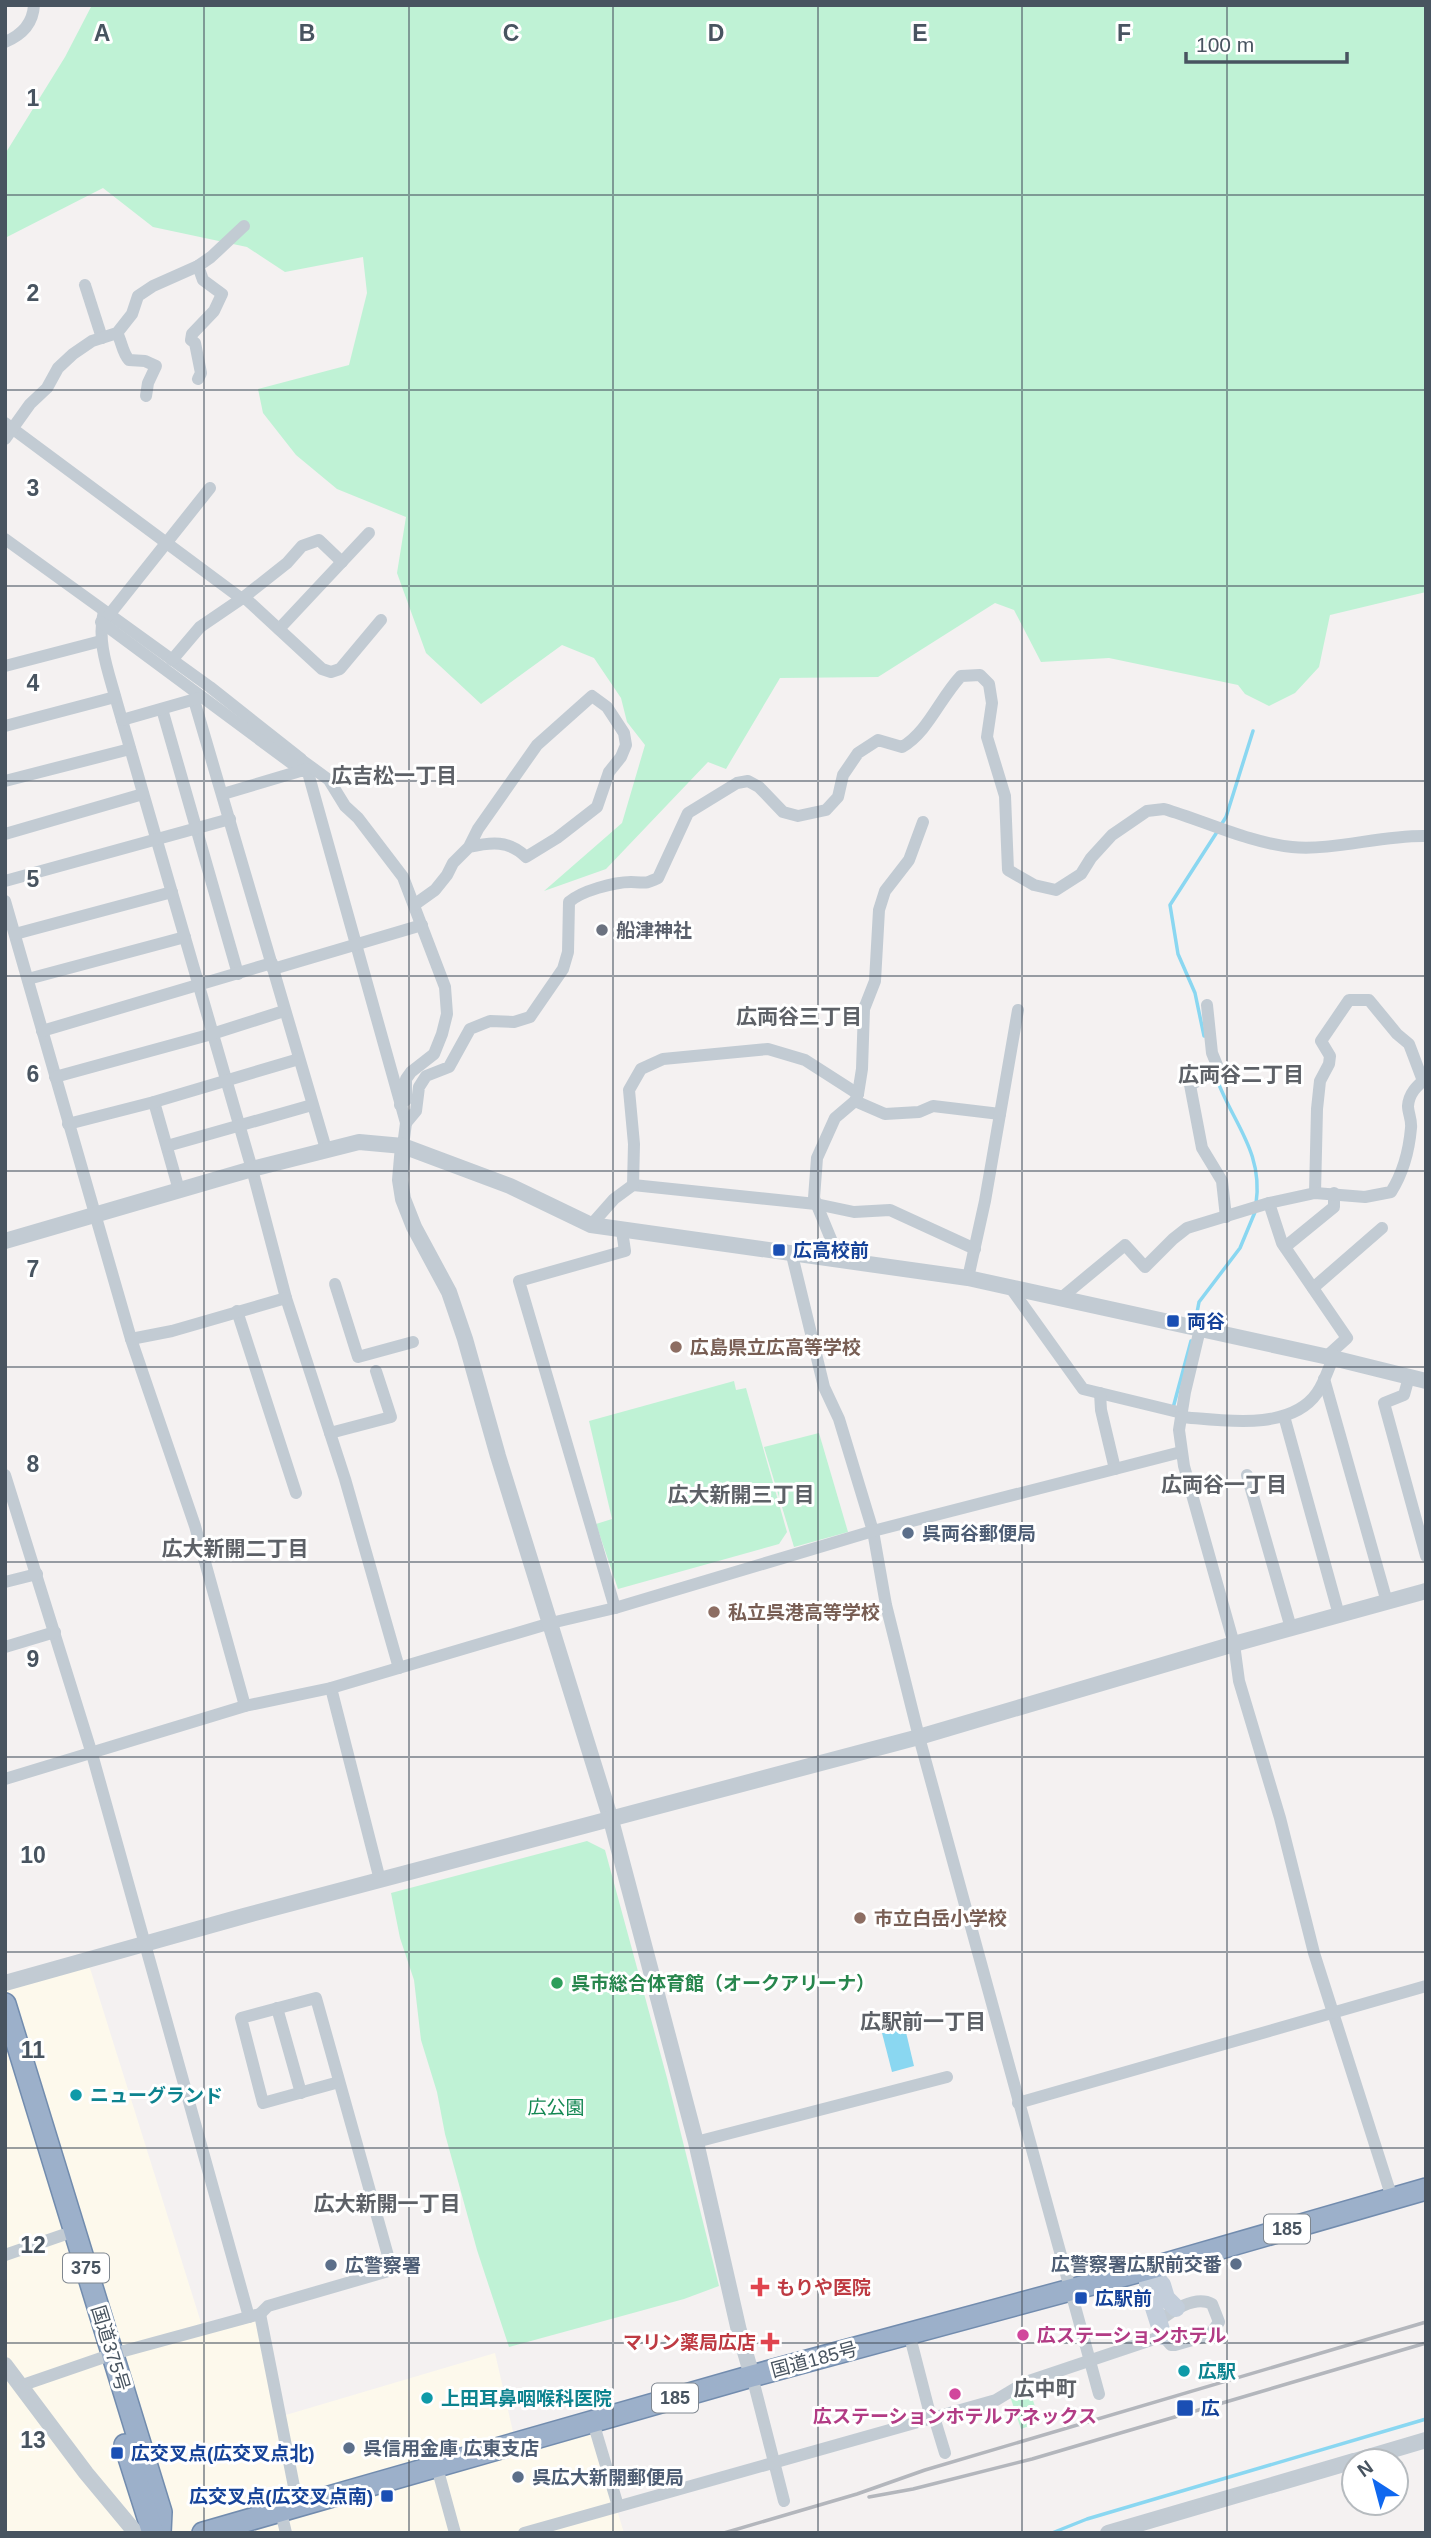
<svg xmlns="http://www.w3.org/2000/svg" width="1431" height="2538" font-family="Helvetica,'Noto Sans JP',sans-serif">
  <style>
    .commercial { fill: #fdf9ec }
    .green { fill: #bff2d5 }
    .water { fill: #8ad7f1 }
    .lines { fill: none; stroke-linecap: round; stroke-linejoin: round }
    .stream { stroke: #8ad7f1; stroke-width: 3.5 }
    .trunk-casing { stroke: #728cae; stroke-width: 24 }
    .minor { stroke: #c2cbd3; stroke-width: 12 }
    .tertiary { stroke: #c2cbd3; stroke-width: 16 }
    .secondary { stroke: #c3cedb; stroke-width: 18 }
    .trunk { stroke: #9cb0ca; stroke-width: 21 }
    .rail { stroke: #b3b6bc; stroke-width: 3.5 }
    .grid { fill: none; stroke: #485460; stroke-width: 2; stroke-opacity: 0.55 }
    .worship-dot { fill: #6b7280; stroke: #fff; stroke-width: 2.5 }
    .transit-dot { fill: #1a4fb4; stroke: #fff; stroke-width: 2.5 }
    .education-dot { fill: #8d6e63; stroke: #fff; stroke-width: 2.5 }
    .service-dot { fill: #5c6f8a; stroke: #fff; stroke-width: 2.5 }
    .leisure-dot { fill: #2e9e5b; stroke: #fff; stroke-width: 2.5 }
    .culture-dot { fill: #0f9aa8; stroke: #fff; stroke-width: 2.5 }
    .health-dot { fill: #e0444e; stroke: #fff; stroke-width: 2.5 }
    .hotel-dot { fill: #d1479c; stroke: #fff; stroke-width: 2.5 }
    .labels { text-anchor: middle; stroke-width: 6; stroke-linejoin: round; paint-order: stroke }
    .shield { fill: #fff; stroke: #7f8790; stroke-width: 2 }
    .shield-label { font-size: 18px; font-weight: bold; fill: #485460 }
    .worship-label { font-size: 19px; font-weight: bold; fill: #5b616d; stroke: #fff; text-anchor: start }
    .transit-label { font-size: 19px; font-weight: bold; fill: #164399; stroke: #fff; text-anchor: start }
    .education-label { font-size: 19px; font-weight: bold; fill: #785e54; stroke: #fff; text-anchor: start }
    .service-label { font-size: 19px; font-weight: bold; fill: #4e5e75; stroke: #fff; text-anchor: start }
    .leisure-label { font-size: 19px; font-weight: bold; fill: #27864d; stroke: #fff; text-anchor: start }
    .culture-label { font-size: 19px; font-weight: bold; fill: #0d838f; stroke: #fff; text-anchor: start }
    .park-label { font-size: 19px; fill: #138752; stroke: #fff }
    .health-label { font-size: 19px; font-weight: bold; fill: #be3a42; stroke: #fff; text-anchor: start }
    .hotel-label { font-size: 19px; font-weight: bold; fill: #b23c85; stroke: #fff; text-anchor: start }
    .street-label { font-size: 19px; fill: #485460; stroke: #fff }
    .neighbourhood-label { font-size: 21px; font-weight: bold; fill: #5d6167; stroke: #fff }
    .grid-label { font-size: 23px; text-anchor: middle; font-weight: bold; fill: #485460; stroke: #fff; stroke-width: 6; stroke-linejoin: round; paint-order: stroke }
  </style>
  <rect width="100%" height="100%" fill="#f4f1f1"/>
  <polygon class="commercial" points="89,1965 203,2329 258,2316 279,2417 495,2353 516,2445 591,2424 624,2533 5,2533 5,1983"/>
  <g class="green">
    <polygon points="92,5 1426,5 1426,592 1330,615 1319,667 1295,693 1269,706 1245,694 1238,685 1109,658 1041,662 1014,610 995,603 878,677 780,678 726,769 708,762 606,869 544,891 622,823 645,745 627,722 621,698 594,658 562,645 481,704 426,653 397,573 406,517 337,489 296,455 263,413 258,389 349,365 367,293 363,257 285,272 247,247 153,227 103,188 5,238 5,154 65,57"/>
    <polygon points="734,1381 736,1390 746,1388 787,1532 779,1544 618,1589 596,1524 612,1519 589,1421"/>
    <polygon points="819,1433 848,1532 794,1547 764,1447"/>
    <polygon points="587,1841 605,1850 667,2078 719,2286 684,2299 509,2347 477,2250 445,2134 437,2092 421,2040 414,1980 400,1938 391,1893"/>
    <polygon points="1028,2385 1040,2422 1021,2429 1010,2396"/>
  </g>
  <polygon class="water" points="905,2028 914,2066 892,2072 882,2033"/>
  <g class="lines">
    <g class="stream">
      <polyline points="1221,825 1226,817 1253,731"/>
      <polyline points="1204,1036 1195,993 1178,954 1170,905 1217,832"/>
      <path d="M1215,1074c15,46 49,76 41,130"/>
      <polyline points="1195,1323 1199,1302 1240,1248 1255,1212"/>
      <polyline points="1173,1408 1191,1341"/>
      <polyline points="1052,2533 1087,2519 1426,2419"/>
    </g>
    <g class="trunk-casing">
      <g id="trunk">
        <polyline points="5,2004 161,2512 160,2533"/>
        <polyline points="125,2445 153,2533"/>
        <polyline points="203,2533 752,2376 1148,2269 1426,2189"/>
      </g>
    </g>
    <g class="minor">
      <path d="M5,42c17,-7 28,-19 29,-37"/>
      <polyline points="198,266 203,280 222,294 214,311 192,334 191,340 195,343 201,373 198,379"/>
      <polyline points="85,285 102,338"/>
      <path d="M117,333c5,9 5,19 12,27l16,1 11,5 -8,17 -2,13"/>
      <polyline points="5,423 242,599"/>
      <polyline points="5,439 30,404 47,388 58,368 73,354 92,341 117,333 132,314 138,296 153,286 198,266 211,257 244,226"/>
      <polyline points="5,539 210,687 301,759 307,769 406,1123 403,1146"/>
      <polyline points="244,597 322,669 331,672 340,669 381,620"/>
      <path d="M104,611c-8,31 5,62 13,92l135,466 34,129 59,181 54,189"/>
      <polyline points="109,615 210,488"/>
      <polyline points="101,622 302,771"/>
      <polyline points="279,629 369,533"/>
      <polyline points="172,660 200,627 244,597 287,563 302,546 319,540 342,562"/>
      <polyline points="5,666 101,641"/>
      <polyline points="194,700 326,1149"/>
      <polyline points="162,709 238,974"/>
      <polyline points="122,720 199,698"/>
      <polyline points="5,726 115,697"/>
      <polyline points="303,761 329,780 345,806 358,818 403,877 445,987 447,1014 442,1034 434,1054 411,1072 406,1079 406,1100 400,1105"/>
      <polyline points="5,781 130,749"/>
      <polyline points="223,794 307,769"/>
      <polyline points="5,834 143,794"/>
      <polyline points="5,881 230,819"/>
      <polyline points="5,901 131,1339 195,1526 245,1706"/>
      <path d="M414,905l21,-15 12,-15 6,-12 16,-16 9,-18 59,-84 55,-49 15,11 17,26 2,12 -5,12 -12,15 -12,35 -40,31 -31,19c-17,-17 -35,-15 -57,-10"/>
      <polyline points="15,934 172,892"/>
      <polyline points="273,969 422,925"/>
      <polyline points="28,979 185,937"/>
      <polyline points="1207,1005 1212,1053 1219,1070 1190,1085 1202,1148 1222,1181 1226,1217"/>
      <polyline points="42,1031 272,963"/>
      <polyline points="55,1077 212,1034 284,1011"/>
      <polyline points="855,1101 885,1114 919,1112 933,1106 1000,1114"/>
      <polyline points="154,1102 179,1190"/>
      <path d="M406,1123l10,-12 3,-24 7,-11 23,-9 21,-38 20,-8 24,1 16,-5 33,-48 5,-17 1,-50c12,-11 45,-20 62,-20 15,0 12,3 27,-4l30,-65 49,-30 11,-2 11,6 24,25 15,4 28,-6 12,-13 5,-22 15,-22 20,-13 24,7c26,-15 38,-49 59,-71l19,-1 9,9 3,19 -5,34 18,59 3,74 26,15 22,5 25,-16 10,-16 21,-23 35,-24 17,-2c41,12 86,34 128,38 41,4 90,-12 134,-11"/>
      <polyline points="68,1124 154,1102 299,1059"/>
      <polyline points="167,1146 312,1105"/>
      <polyline points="633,1185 816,1204 854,1212 890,1210 975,1249"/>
      <polyline points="1315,1193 1317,1109 1320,1081 1329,1064 1330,1056 1321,1041 1349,1000 1369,1000 1397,1034 1409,1044 1423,1081"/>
      <polyline points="1269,1203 1282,1243 1347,1338 1326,1357"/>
      <polyline points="591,1225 614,1199 633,1185 634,1144 629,1090 641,1069 663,1059 768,1049 805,1060 858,1094"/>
      <polyline points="1285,1247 1334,1207 1334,1193"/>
      <polyline points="792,1255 824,1387 839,1419 873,1531 886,1605 919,1737 1099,2394"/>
      <polyline points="840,1261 814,1198 817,1158 835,1118 855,1101 858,1094 862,1069 864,1009 875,981 879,910 885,891 909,860 923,822"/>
      <polyline points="968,1278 985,1201 1018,1010"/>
      <polyline points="335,1284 358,1357 413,1342"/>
      <polyline points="1010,1287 1083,1389 1182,1413"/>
      <polyline points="1313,1288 1382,1228"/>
      <path d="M1061,1298l64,-53 20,22 28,-28 14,-11 82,-25 46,-10 50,4 26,-5c12,-19 18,-41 20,-64 1,-8 -3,-15 -3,-22 1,-13 9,-20 18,-28"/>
      <polyline points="237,1311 296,1493"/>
      <polyline points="1200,1329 1185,1392 1179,1430 1184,1466 1234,1644 1239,1681 1280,1818 1314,1953 1392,2198"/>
      <polyline points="131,1339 172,1331 286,1298"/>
      <polyline points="1409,1377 1404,1395 1384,1403 1426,1556"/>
      <polyline points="1324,1379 1387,1602"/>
      <polyline points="1100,1393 1101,1410 1115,1469"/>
      <polyline points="1284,1416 1339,1615"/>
      <path d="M1181,1417c40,3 109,15 136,-24 7,-10 11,-23 16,-35"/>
      <polyline points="330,1433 391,1417 376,1371"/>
      <polyline points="5,1475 92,1754 249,2317"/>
      <polyline points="1247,1475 1291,1628"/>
      <polyline points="5,1582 37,1574"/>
      <polyline points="615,1608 519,1281 625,1251 622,1231"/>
      <polyline points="5,1647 55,1632"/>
      <polyline points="331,1688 380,1880"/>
      <polyline points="5,1779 245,1706 331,1688 551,1623 615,1608 873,1531 1181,1452"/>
      <polyline points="277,2008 301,2093"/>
      <polyline points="1018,2103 1426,1986"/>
      <polyline points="696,2142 947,2077"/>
      <polyline points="5,2255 63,2235"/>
      <polyline points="260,2314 268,2306 392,2270 316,1998 241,2018 263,2103 339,2082"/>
      <polyline points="909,2333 931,2418"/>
      <polyline points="752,2376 784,2501"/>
      <polyline points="20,2386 113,2354 260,2314 298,2507"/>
      <polyline points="934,2417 945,2453"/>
      <polyline points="593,2422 618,2506"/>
      <polyline points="437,2467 455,2533"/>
      <polyline points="281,2512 286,2533"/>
      <path d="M524,2533l472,-133 30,-18 137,-46 8,9h4l35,-10 9,-13 -7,-18c-17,-9 -41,7 -54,18"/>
    </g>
    <g class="tertiary">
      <polyline points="403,1146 400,1180 403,1199 414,1227 449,1292 465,1339 498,1456 611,1820 696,2142 739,2331 752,2376"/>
      <polyline points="5,1241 252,1169 359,1142 403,1146 510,1186 591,1225 968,1278 1333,1358 1426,1381"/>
      <polyline points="5,1983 244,1916 919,1737 1234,1644 1426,1591"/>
      <polyline points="5,2365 86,2473 136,2533"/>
      <polyline points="1355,2461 1426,2440"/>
      <polyline points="1108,2533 1354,2461"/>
    </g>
    <g class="secondary">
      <polyline points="1148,2269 1148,2289 1163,2336"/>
      <polyline points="1148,2269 1162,2285 1166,2298 1176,2308"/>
    </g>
    <use href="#trunk" class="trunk"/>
    <g class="rail">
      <polyline points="869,2497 913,2489 1032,2459 1426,2343"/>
      <polyline points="724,2533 857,2494 925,2470 1426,2322"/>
    </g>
  </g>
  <path class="grid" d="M204,5v2528M409,5v2528M613,5v2528M818,5v2528M1022,5v2528M1227,5v2528M5,195h1421M5,390h1421M5,586h1421M5,781h1421M5,976h1421M5,1171h1421M5,1367h1421M5,1562h1421M5,1757h1421M5,1952h1421M5,2148h1421M5,2343h1421"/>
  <circle class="worship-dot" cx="602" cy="930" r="7"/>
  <g class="transit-dot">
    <rect x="772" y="1243" width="14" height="14" rx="3.5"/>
    <rect x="1166" y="1314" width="14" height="14" rx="3.5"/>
    <rect x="1074" y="2291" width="14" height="14" rx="3.5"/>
    <rect x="1176" y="2399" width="18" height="18" rx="3.5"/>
    <rect x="110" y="2446" width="14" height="14" rx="3.5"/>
    <rect x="380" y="2489" width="14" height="14" rx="3.5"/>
  </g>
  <g class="education-dot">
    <circle cx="676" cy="1347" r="7"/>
    <circle cx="714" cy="1612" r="7"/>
    <circle cx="860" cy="1918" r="7"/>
  </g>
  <g class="service-dot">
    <circle cx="908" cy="1533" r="7"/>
    <circle cx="1236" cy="2264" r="7"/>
    <circle cx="331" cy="2265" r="7"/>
    <circle cx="349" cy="2448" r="7"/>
    <circle cx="518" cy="2477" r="7"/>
  </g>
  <circle class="leisure-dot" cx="557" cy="1983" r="7"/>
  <g class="culture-dot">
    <circle cx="76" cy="2095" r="7"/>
    <circle cx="1184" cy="2371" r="7"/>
    <circle cx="427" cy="2398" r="7"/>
  </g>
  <g class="health-dot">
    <path d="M756.5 2276.5h7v7h7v7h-7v7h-7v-7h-7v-7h7z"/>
    <path d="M766.5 2331.5h7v7h7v7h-7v7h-7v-7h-7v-7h7z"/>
  </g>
  <g class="hotel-dot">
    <circle cx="1023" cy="2335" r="7"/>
    <circle cx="955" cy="2394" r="7"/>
  </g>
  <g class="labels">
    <g class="shield">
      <rect x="1264" y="2214.5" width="46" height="29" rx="5"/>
      <rect x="63" y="2253.5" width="46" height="29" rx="5"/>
      <rect x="652" y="2383.5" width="46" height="29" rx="5"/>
    </g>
    <g class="shield-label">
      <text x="1287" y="2235">185</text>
      <text x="86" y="2274">375</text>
      <text x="675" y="2404">185</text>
    </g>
    <g class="worship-label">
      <text x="616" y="937">船津神社</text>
    </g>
    <g class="transit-label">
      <text x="793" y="1257">広高校前</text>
      <text x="1187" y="1328">両谷</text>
      <text x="1095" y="2305">広駅前</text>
      <text x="1201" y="2415">広</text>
      <text x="131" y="2460">広交叉点(広交叉点北)</text>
      <text x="373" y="2503" text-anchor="end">広交叉点(広交叉点南)</text>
    </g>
    <g class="education-label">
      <text x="690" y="1354">広島県立広高等学校</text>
      <text x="728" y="1619">私立呉港高等学校</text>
      <text x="874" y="1925">市立白岳小学校</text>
    </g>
    <g class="service-label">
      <text x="922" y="1540">呉両谷郵便局</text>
      <text x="1222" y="2271" text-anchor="end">広警察署広駅前交番</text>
      <text x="345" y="2272">広警察署</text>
      <text x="363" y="2455">呉信用金庫 広東支店</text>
      <text x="532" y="2484">呉広大新開郵便局</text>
    </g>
    <g class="leisure-label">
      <text x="571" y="1990">呉市総合体育館（オークアリーナ）</text>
    </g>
    <g class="culture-label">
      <text x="90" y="2102">ニューグランド</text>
      <text x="1198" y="2378">広駅</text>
      <text x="441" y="2405">上田耳鼻咽喉科医院</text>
    </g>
    <g class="park-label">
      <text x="556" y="2114">広公園</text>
    </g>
    <g class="health-label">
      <text x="776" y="2294">もりや医院</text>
      <text x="756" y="2349" text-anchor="end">マリン薬局広店</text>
    </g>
    <g class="hotel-label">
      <text x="1037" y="2342">広ステーションホテル</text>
      <text x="955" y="2423" text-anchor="middle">広ステーションホテルアネックス</text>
    </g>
    <g class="street-label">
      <text transform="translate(111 2348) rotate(73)" y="7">国道375号</text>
      <text transform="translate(814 2359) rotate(-15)" y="7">国道185号</text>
    </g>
    <g class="neighbourhood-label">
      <text x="394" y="783">広吉松一丁目</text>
      <text x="799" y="1024">広両谷三丁目</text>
      <text x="1241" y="1082">広両谷二丁目</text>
      <text x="1224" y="1492">広両谷一丁目</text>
      <text x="741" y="1502">広大新開三丁目</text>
      <text x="235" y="1556">広大新開二丁目</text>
      <text x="923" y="2029">広駅前一丁目</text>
      <text x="387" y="2211">広大新開一丁目</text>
      <text x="1045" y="2396">広中町</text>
    </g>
  </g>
  <g class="grid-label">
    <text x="102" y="41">A</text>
    <text x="307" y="41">B</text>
    <text x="511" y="41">C</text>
    <text x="716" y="41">D</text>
    <text x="920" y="41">E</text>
    <text x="1124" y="41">F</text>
    <text x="33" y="106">1</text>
    <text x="33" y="301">2</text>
    <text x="33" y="496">3</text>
    <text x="33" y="691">4</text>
    <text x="33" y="887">5</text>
    <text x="33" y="1082">6</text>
    <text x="33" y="1277">7</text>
    <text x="33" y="1472">8</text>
    <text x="33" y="1667">9</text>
    <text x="33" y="1863">10</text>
    <text x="33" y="2058">11</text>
    <text x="33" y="2253">12</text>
    <text x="33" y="2448">13</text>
  </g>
  <rect width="1431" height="2538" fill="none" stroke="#485460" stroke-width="14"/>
  <g transform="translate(1375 2482) rotate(324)"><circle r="33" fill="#ffffff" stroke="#b6bbbf" stroke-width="2"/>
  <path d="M0-5L12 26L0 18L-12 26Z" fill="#1068ef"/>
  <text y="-10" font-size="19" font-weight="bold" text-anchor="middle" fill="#485460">N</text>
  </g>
  <path d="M1186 52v10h161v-10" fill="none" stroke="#485460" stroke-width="3.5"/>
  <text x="1196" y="52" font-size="21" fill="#485460" stroke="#ffffff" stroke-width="5" paint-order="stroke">100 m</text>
</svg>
